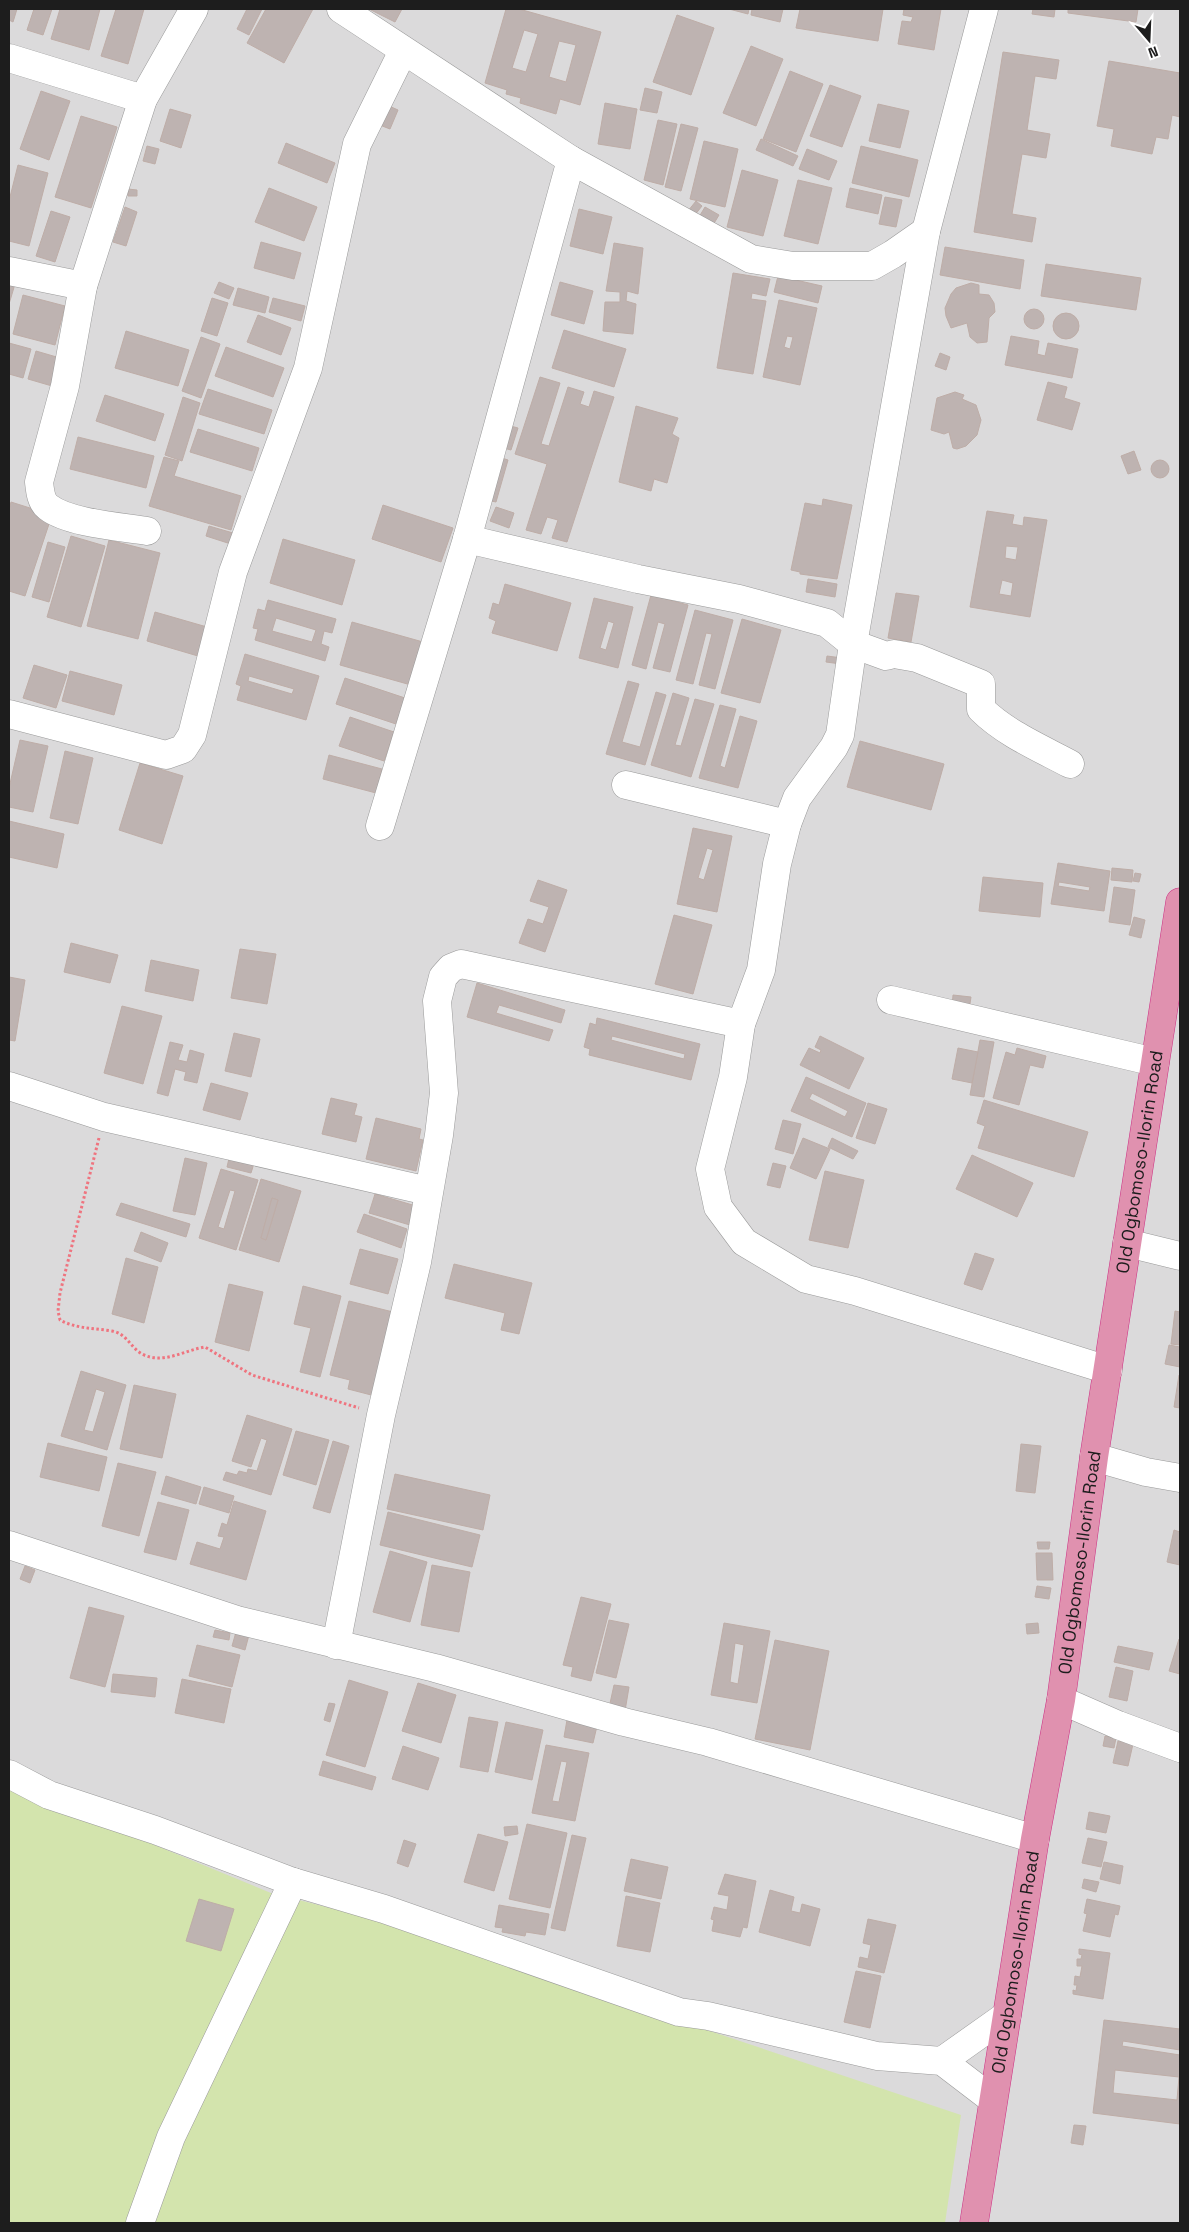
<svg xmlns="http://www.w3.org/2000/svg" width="1189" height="2232" font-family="'Space Grotesk',sans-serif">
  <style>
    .residential { fill: #dbdadb }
    .grass { fill: #d3e4ad }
    .building { fill: #beb3b1; stroke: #beada7; fill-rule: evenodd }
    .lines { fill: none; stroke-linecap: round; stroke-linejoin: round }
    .minor-casing { stroke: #9a9a9a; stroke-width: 29 }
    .highway-casing { stroke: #cc3184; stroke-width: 29 }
    .path { stroke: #ef747f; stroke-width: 3; stroke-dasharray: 2.5 2.5; stroke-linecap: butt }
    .minor { stroke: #fff; stroke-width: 28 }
    .highway { stroke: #e091af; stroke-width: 28 }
    .labels { text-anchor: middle; stroke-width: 4; stroke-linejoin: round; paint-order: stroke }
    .street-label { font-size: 18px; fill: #1d1d1d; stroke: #fff }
  </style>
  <rect width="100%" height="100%" fill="#eee9e4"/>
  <rect class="residential" x="9" y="9" width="1171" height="2214"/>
  <polygon class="grass" points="9,1785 271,1893 378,1920 961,2115 945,2223 9,2223"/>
  <g class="building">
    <polygon points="9,9 17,9 13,22 9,20"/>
    <polygon points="34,9 52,9 43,35 27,30"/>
    <polygon points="60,9 100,9 89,50 51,39"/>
    <polygon points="116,9 144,9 128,64 101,56"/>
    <polygon points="247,9 262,9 249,35 237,29"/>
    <polygon points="266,9 313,9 284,63 247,43"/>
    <polygon points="369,9 402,9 395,22"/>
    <path d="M506,9h13l82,23 -21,73 -20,-6 -4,15 -36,-11 1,-5 -15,-4 1,-4 -22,-7zM524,30l14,4 -12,38 -14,-4zM559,41l17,4 -10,37 -17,-5z"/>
    <polygon points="729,9 749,9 748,14"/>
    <polygon points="752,9 783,9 780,22 751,15"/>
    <polygon points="800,9 883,9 878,41 796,28"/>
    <polygon points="904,9 941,9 934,50 898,44 902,21 911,22 913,17 903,15"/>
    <polygon points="1033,9 1055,9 1054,17 1032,14"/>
    <polygon points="1068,9 1138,9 1136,22 1068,13"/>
    <polygon points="677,15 714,28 691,95 653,82"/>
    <polygon points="751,46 783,59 756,126 723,113"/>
    <polygon points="1003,52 1059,60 1056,79 1035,76 1027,130 1050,134 1046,158 1022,154 1012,214 1036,218 1032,242 974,232"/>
    <polygon points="1109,61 1180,73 1180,117 1172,115 1168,139 1156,137 1152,154 1111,146 1114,129 1097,126"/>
    <polygon points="790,71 823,84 796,152 763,139"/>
    <polygon points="830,85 861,96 842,147 810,136"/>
    <polygon points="645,88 662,92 657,113 640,110"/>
    <polygon points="41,91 70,101 49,160 20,149"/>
    <polygon points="380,102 398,110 390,129 372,122"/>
    <polygon points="605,103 637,109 630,149 598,144"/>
    <polygon points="878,104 909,111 900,148 869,141"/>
    <polygon points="170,109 191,115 181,148 160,141"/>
    <polygon points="81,116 117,127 91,208 55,197"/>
    <polygon points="658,120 677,124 663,185 644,180"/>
    <polygon points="681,124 698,128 681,191 665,187"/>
    <polygon points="761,139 798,156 793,166 756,150"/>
    <polygon points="704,141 738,149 725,207 690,199"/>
    <polygon points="286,143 335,163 327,183 278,163"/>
    <polygon points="147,146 159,149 155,164 143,161"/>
    <polygon points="861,146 918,160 909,197 852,183"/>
    <polygon points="807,149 837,161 829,180 799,169"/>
    <polygon points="18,165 48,173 29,246 9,241 9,201"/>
    <polygon points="742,170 778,180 763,236 727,227"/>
    <polygon points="798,180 832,188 818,244 784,236"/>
    <polygon points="269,188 317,207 304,241 255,222"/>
    <polygon points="850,188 882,195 878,214 846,207"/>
    <polygon points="128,189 137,190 137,196 128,196"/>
    <polygon points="885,197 902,200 896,227 879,224"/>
    <polygon points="696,201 702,206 694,216 688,211"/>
    <polygon points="125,207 137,212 126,246 113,242"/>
    <polygon points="705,207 719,215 710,230 696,222"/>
    <polygon points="579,209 612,217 603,254 570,246"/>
    <polygon points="51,211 70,217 55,262 36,256"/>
    <polygon points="261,242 301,253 294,279 254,268"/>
    <polygon points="614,243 643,248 638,294 627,291 626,301 636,304 633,334 603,331 605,302 620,302 620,292 606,291"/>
    <polygon points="945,247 1024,260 1020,289 940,275"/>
    <polygon points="1046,264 1141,278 1136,310 1041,296"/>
    <polygon points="733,273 770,279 766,296 752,293 751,299 766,301 753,374 717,368"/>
    <polygon points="778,276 822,286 818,303 774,292"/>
    <polygon points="9,282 15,284 9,304"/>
    <polygon points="219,282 234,288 229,299 214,293"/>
    <polygon points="560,282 593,291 584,324 551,315"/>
    <polygon points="971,283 979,285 979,294 989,295 994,303 995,312 989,318 987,342 977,343 970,337 967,323 951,328 946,316 945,308 951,294 956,288"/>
    <polygon points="238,288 269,297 265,313 233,305"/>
    <polygon points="23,295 65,306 55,345 13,334"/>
    <polygon points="212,298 228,303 217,336 201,331"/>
    <polygon points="273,298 305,306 301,321 269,312"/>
    <path d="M779,300l38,8 -17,77 -37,-8zM787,336l6,1 -3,12 -6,-2z"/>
    <circle cx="1034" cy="319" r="10"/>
    <circle cx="1066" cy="326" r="13"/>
    <polygon points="258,315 291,328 281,355 247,342"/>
    <polygon points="564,330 626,349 614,387 552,368"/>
    <polygon points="126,331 189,350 178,386 115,368"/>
    <polygon points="1011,336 1039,341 1037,354 1045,356 1048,343 1078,349 1072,378 1005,365"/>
    <polygon points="201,337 220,344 201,398 182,391"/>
    <polygon points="9,343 31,349 23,378 9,374"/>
    <polygon points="226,347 284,368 273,397 215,376"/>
    <polygon points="36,351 60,358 52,386 28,379"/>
    <polygon points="940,353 950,357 946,370 935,366"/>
    <polygon points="540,377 560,383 541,444 549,446 568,387 584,392 580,404 589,407 594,391 614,397 567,542 552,538 558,520 547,517 541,534 526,530 547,464 515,454"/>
    <polygon points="1048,382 1067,387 1064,398 1080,403 1072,430 1037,420"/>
    <polygon points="208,389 272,410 264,434 199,414"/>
    <polygon points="955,392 964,395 962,399 976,405 981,420 977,435 966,446 957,449 953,448 949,432 944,434 931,430 937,398"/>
    <polygon points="105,395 164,414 155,441 96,421"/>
    <polygon points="183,397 200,403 182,461 165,455"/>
    <polygon points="636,406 678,418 672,434 679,438 667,483 654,479 651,491 619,482"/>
    <polygon points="507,425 518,428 511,450 500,447"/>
    <polygon points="198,429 259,448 252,471 190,452"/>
    <polygon points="78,437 154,456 146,488 70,469"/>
    <polygon points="1134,451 1141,470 1128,474 1121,456"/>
    <polygon points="164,457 179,461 174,476 241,496 231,530 149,506"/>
    <polygon points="499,457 508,460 496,502 487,500"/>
    <circle cx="1160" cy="469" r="9"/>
    <polygon points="823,499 852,505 837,579 800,574 800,572 791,570 805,503 822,506"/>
    <polygon points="11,502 52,515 25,596 9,591 9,510"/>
    <polygon points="383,505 453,528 441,562 372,539"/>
    <polygon points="496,507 514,513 509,528 490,521"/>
    <path d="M987,511l27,4 -2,9 11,2 1,-9 23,3 -17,97 -60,-10zM1006,546l12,1 -2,13 -11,-2zM1002,580l11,3 -2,13 -12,-2z"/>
    <polygon points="209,526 240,535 237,546 206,536"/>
    <polygon points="71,536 105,546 81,627 47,617"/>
    <polygon points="283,539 355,560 342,605 270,583"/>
    <polygon points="109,540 160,553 138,639 87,626"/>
    <polygon points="48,542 65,547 49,602 32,597"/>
    <polygon points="808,579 837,584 835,597 806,592"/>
    <polygon points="505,584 571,603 557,651 492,633 496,621 489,618 493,603 499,605"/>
    <polygon points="896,593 919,596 911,642 888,638"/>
    <polygon points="651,595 688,605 670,672 653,668 665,624 658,622 646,669 632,665"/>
    <path d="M594,598l39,9 -15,61 -39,-10zM608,621l6,2 -8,27 -6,-2z"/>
    <path d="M268,600l68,19 -4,14 -8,-2 -3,13 8,3 -4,14 -70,-21 3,-11 -5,-1 5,-19 7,2zM276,618l40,12 -4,12 -40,-11z"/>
    <polygon points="695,610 733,620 715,689 699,685 712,634 706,633 693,684 676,680"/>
    <polygon points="155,612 207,627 198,656 147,641"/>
    <polygon points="742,619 781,630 760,703 721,693"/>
    <polygon points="352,622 423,642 411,685 340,665"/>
    <path d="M245,654l74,22 -13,44 -69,-20 4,-14 -5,-2zM249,676l45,13 -2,5 -44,-13z"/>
    <polygon points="827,656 842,658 841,664 826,662"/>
    <polygon points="34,665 67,675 56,708 23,698"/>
    <polygon points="70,671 122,685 114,715 62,701"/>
    <polygon points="345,678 405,698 396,724 336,704"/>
    <polygon points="628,681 639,684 622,742 640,747 656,692 666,695 645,765 606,754"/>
    <polygon points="673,693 689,698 675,745 681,746 695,699 714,704 691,777 651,765"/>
    <polygon points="720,705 736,709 720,766 725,768 740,716 757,721 738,788 699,778"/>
    <polygon points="350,717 394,732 384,761 339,746"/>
    <polygon points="20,740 48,746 33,812 9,807 9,788"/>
    <polygon points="860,741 944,764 931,810 847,787"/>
    <polygon points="65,751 93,758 78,824 50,818"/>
    <polygon points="329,755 382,769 376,793 323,779"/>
    <polygon points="140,763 183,776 162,844 119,830"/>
    <polygon points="9,821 64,834 57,868 9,857"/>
    <path d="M693,828l39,8 -15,76 -40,-8zM707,848l6,2 -9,30 -6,-2z"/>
    <path d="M1058,863l52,8 -6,40 -53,-7zM1059,882l31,5 -1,4 -31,-5z"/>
    <polygon points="1112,868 1133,870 1132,882 1111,880"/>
    <polygon points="1135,873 1141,874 1139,882 1133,881"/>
    <polygon points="983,877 1043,883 1040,917 979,911"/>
    <polygon points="538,880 567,890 545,952 519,943 528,919 543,924 549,907 530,901"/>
    <polygon points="1114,887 1135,890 1130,925 1109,922"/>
    <polygon points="674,915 712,925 693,994 655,984"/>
    <polygon points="1134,917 1145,920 1141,938 1129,935"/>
    <polygon points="71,943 118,955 110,983 64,972"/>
    <polygon points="240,949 276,954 267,1004 231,998"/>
    <polygon points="151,960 199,970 193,1001 145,991"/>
    <polygon points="9,977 25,980 15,1041 9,1040"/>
    <polygon points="477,983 565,1010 561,1023 499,1005 496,1013 553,1030 549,1041 467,1017"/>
    <polygon points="953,995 971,997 969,1010 952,1008"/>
    <polygon points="122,1006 162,1016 143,1084 104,1073"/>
    <path d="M597,1018l103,26 -9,36 -102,-25 1,-6 -6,-2 6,-24 6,2zM612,1036l73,18 -1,5 -73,-19z"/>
    <polygon points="234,1033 260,1039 251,1077 225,1071"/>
    <polygon points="820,1036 864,1058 849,1089 800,1065 809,1048 820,1053 821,1050 815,1047"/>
    <polygon points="980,1040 994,1042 984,1097 970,1095"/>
    <polygon points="170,1042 183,1045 178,1060 187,1062 190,1050 204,1054 197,1083 184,1080 186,1072 175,1069 168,1096 157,1093"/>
    <polygon points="958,1048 978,1052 972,1083 952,1079"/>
    <polygon points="1017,1048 1046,1056 1043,1068 1030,1065 1019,1105 993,1098 1006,1052 1015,1055"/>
    <path d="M806,1077l60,26 -14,34 -61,-26zM812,1093l36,18 -3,6 -36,-18z"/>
    <polygon points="211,1083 248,1093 240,1120 203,1110"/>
    <polygon points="331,1098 357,1104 354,1115 362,1117 356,1142 322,1134"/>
    <polygon points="984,1100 1088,1132 1074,1177 978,1148 985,1126 977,1123"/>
    <polygon points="868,1103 887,1109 875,1144 856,1138"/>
    <polygon points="376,1118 421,1129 419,1139 423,1140 416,1171 366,1159"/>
    <polygon points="783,1120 801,1124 793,1154 775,1149"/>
    <polygon points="803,1138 830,1149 816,1179 790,1168"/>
    <polygon points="832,1138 858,1151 853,1159 828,1147"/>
    <polygon points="230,1154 255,1160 251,1173 227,1167"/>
    <polygon points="972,1155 1033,1183 1017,1217 956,1189"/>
    <polygon points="185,1158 207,1163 195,1215 173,1211"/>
    <polygon points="773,1163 786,1166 780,1188 767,1185"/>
    <path d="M221,1169l37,11 -22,70 -37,-12zM230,1190l5,1 -11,38 -6,-2z"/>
    <polygon points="825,1171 864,1180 848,1248 809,1240"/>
    <path d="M261,1179l40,12 -22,71 -40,-12zM272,1198l6,2 -12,40 -5,-2z"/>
    <polygon points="375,1194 416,1206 410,1225 369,1213"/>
    <polygon points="272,1198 278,1200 266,1240 261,1238"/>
    <polygon points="121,1203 190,1224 186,1237 116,1215"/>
    <polygon points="364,1214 407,1229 401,1248 357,1232"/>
    <polygon points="141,1232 168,1243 161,1262 134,1251"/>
    <polygon points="360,1249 398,1259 388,1294 350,1284"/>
    <polygon points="975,1253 994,1259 982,1290 964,1284"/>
    <polygon points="126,1258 158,1267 144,1323 112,1314"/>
    <polygon points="454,1264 532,1283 519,1334 501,1330 505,1313 445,1298"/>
    <polygon points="229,1284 263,1292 249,1351 215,1342"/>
    <polygon points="303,1286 341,1296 320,1377 300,1372 311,1328 294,1324"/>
    <polygon points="349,1301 401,1314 379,1397 348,1389 350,1380 330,1375"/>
    <polygon points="1175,1311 1180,1312 1180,1345 1171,1344"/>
    <polygon points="1169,1345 1180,1347 1180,1367 1165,1364"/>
    <path d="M81,1371l45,14 -19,65 -46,-14zM96,1389l9,3 -12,40 -9,-2z"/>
    <polygon points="1179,1375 1180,1375 1180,1408 1174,1407"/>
    <polygon points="134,1385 176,1394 162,1458 120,1449"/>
    <polygon points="247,1415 292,1429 271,1495 223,1480 226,1472 237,1475 239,1471 247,1473 248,1469 257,1471 267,1440 261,1438 251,1467 232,1461"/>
    <polygon points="296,1431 329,1440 316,1485 283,1475"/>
    <polygon points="333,1441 349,1446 330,1513 313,1508"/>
    <polygon points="48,1443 107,1457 99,1491 40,1477"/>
    <polygon points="1021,1444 1041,1446 1035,1493 1016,1491"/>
    <polygon points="118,1463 156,1472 139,1536 102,1526"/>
    <polygon points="395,1474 490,1495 483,1530 387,1509"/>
    <polygon points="166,1476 201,1487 196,1504 161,1494"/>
    <polygon points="204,1487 234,1496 229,1513 199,1504"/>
    <polygon points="234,1501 266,1511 246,1580 190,1564 197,1542 220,1549 224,1537 218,1536 222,1523 227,1525"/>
    <polygon points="158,1502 189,1510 176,1560 144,1552"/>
    <polygon points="388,1512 480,1535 472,1567 380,1545"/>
    <polygon points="1174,1530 1180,1532 1180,1565 1167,1562"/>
    <polygon points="1037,1542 1050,1542 1049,1549 1038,1549"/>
    <polygon points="390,1551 427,1562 410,1622 373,1612"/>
    <polygon points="1036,1553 1052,1553 1053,1580 1037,1580"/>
    <polygon points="432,1565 470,1572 459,1632 421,1625"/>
    <polygon points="25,1566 35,1570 30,1583 20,1579"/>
    <polygon points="1037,1586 1051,1588 1049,1599 1035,1597"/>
    <polygon points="581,1597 611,1604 591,1681 571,1676 573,1667 563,1665"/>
    <polygon points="89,1607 124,1616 105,1687 70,1678"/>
    <polygon points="609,1620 629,1624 616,1678 596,1673"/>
    <path d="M724,1623l46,8 -13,72 -46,-8zM735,1643l9,2 -6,39 -8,-2z"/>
    <polygon points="1038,1623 1039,1633 1027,1634 1026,1624"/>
    <polygon points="215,1630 230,1633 229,1640 213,1637"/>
    <polygon points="236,1632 249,1635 245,1650 232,1646"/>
    <polygon points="1179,1639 1180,1640 1180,1674 1169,1671"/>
    <polygon points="775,1640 829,1651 810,1750 755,1739"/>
    <polygon points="197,1645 240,1655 232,1687 189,1676"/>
    <polygon points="1118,1646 1153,1653 1149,1670 1114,1662"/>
    <polygon points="1116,1667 1133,1671 1127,1701 1109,1697"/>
    <polygon points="113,1674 157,1678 155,1697 111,1692"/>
    <polygon points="182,1679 231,1689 224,1723 175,1713"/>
    <polygon points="349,1680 388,1692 365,1767 326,1755"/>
    <polygon points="418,1683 456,1695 441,1743 402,1731"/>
    <polygon points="614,1685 629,1687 625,1711 609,1708"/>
    <polygon points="329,1703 335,1704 330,1722 324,1720"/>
    <polygon points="469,1717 498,1722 488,1772 460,1767"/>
    <polygon points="567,1720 597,1726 593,1743 564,1737"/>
    <polygon points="506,1722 543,1730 532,1780 495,1772"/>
    <polygon points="1105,1736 1116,1738 1114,1748 1103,1746"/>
    <polygon points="1118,1741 1133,1744 1128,1766 1113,1763"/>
    <path d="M546,1745l43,8 -14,68 -43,-8zM561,1761l6,1 -8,40 -7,-1z"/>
    <polygon points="403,1746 439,1758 428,1790 392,1779"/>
    <polygon points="323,1761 376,1777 372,1790 319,1775"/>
    <polygon points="1089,1812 1110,1816 1106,1833 1086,1829"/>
    <polygon points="527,1824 567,1833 550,1908 509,1899"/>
    <polygon points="517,1826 518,1834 505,1836 504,1827"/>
    <polygon points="478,1834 508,1842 494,1891 464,1882"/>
    <polygon points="572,1835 586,1838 565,1931 551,1928"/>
    <polygon points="1088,1838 1107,1842 1101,1867 1082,1863"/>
    <polygon points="404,1840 416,1844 408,1867 397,1863"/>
    <polygon points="631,1859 668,1867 661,1899 624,1891"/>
    <polygon points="1104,1862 1123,1866 1120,1884 1100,1879"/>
    <polygon points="725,1874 756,1881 747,1928 743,1927 740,1937 712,1931 714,1920 711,1919 714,1907 727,1910 729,1896 718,1894"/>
    <polygon points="1084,1879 1099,1882 1096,1892 1082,1888"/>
    <polygon points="770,1890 794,1897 791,1911 800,1913 802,1904 820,1909 810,1946 759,1932"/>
    <polygon points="626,1896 660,1903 650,1952 617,1946"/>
    <polygon points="199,1899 234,1909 221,1951 186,1941"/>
    <polygon points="1087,1899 1120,1906 1118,1915 1115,1914 1110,1937 1083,1931 1087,1914 1084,1913"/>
    <polygon points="499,1905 549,1914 545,1935 526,1932 525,1936 502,1932 503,1928 495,1927"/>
    <polygon points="868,1919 896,1925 884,1973 858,1967 860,1957 868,1959 871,1945 863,1943"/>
    <polygon points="1079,1949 1110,1953 1103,1999 1073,1994 1073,1990 1076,1991 1077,1985 1074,1985 1075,1976 1080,1977 1082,1966 1077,1966 1077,1959 1081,1959 1082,1955 1079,1954"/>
    <polygon points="856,1971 881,1976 870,2028 844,2022"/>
    <path d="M1104,2020l76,9v21l-57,-9 -1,5 58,9v69l-87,-11zM1115,2070l64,7 -2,23 -64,-7z"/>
    <polygon points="1074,2125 1086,2126 1083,2145 1071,2143"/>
  </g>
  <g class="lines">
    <g class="minor-casing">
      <g id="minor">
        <polyline points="341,9 571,160 751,259 793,266 872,266 893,254 926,231"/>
        <polyline points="984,9 926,231 853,644 840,735 834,747 797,798 787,824 777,864 761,970 741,1024 733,1077 710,1169 718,1207 744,1242 806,1279 855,1291 1108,1370"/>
        <polyline points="9,58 143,99"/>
        <polyline points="9,271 83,286"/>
        <path d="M147,531c-25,-4 -79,-8 -99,-24 -7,-5 -8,-16 -9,-25l26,-96 18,-100 60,-187 51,-90"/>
        <path d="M467,539l171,40 101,20 88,24 26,21 33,12 8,-2 23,4 64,26v25c24,24 59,39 89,55"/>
        <polyline points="9,714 166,755 183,749 192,735 233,572 308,368 357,144 403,51"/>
        <polyline points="626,785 787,824"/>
        <polyline points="380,826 467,539 571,160"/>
        <polyline points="891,1000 1155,1062"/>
        <polyline points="9,1086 104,1117 428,1191"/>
        <polyline points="1127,1243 1180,1256"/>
        <polyline points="1094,1457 1146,1472 1180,1478"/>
        <polyline points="9,1545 237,1620 435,1668 624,1722 708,1742 1035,1839"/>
        <polyline points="336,1645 381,1415 417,1262 439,1135 444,1093 437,1001 443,977 451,968 461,964 741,1024"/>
        <polyline points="1061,1700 1118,1725 1180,1748"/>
        <polyline points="9,1774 49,1795 155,1830 293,1882 384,1909 679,2012 708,2016 877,2056 942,2061 993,2100"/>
        <polyline points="942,2061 1007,2015"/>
        <polyline points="140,2223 171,2137 293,1882"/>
      </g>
    </g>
    <g class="highway-casing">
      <g id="highway">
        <path id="s1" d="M974,2223l61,-384 26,-139 33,-243 86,-555"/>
      </g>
    </g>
    <path class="path" d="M99,1138l-39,155 -2,18 2,9c17,9 34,8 52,11 14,2 19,17 30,23 21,11 43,-4 63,-7l47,28 107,33"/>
    <use href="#minor" class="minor"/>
    <use href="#highway" class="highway"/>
  </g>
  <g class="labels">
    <g class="street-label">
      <text dy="6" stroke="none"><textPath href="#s1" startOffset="1074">Old Ogbomoso-Ilorin Road</textPath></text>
      <text dy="6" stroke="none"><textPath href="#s1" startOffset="669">Old Ogbomoso-Ilorin Road</textPath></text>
      <text dy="6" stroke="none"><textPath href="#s1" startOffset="264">Old Ogbomoso-Ilorin Road</textPath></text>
    </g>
  </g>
  <rect width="1189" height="2232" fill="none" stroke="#1d1d1d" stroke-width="20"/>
  <g transform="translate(1149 40) rotate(161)" stroke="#ffffff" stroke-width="4" paint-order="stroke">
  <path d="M0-4L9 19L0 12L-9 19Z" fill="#1d1d1d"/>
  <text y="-8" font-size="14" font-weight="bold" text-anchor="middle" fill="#1d1d1d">N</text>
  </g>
</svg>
